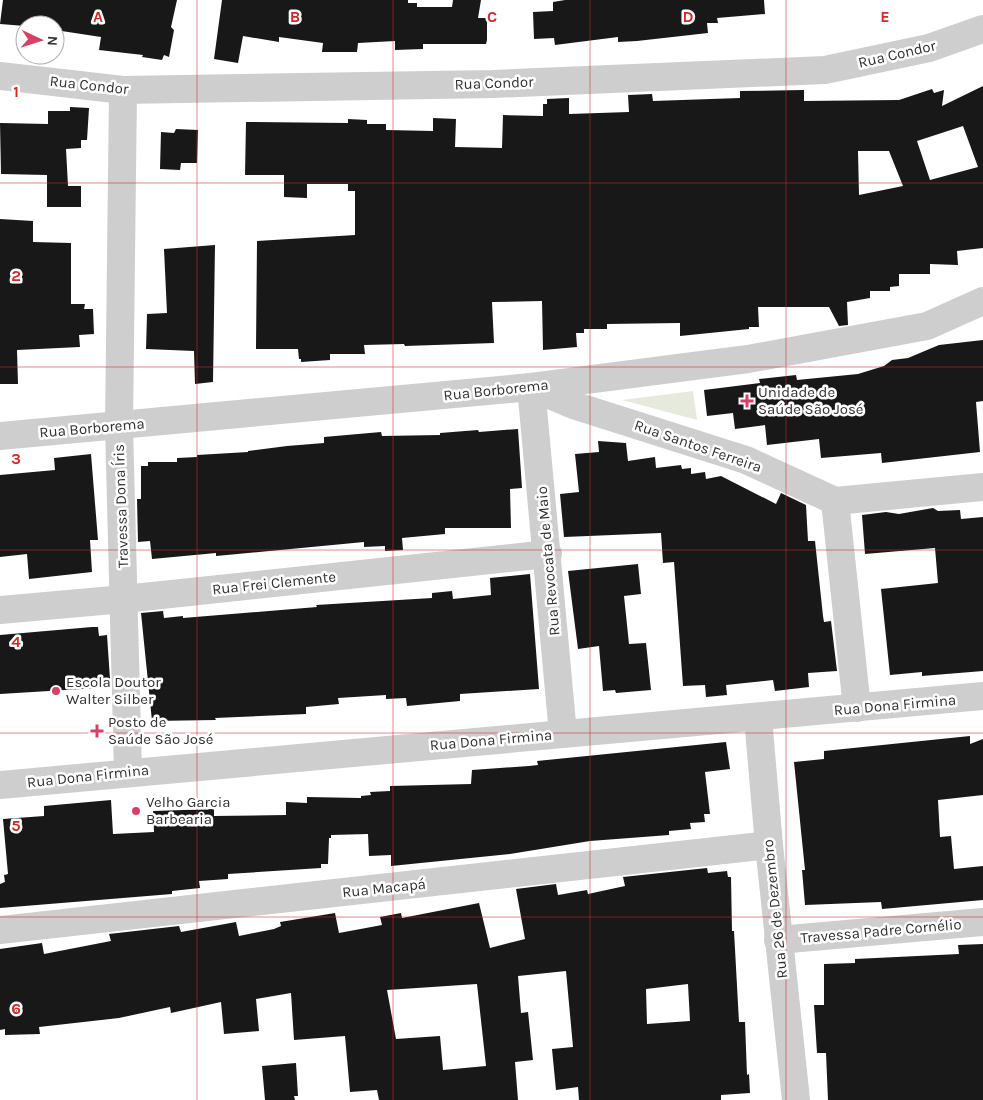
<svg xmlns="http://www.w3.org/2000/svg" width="983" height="1100" font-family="Karla,sans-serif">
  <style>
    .green { fill: #e6eadd }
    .building { fill: #181818; fill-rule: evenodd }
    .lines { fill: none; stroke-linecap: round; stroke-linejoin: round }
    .minor { stroke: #cecece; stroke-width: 28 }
    .tertiary { stroke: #cecece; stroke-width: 28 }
    .grid { fill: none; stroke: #d62828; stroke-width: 1; stroke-opacity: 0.55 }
    .poi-dot { fill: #da4065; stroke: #fff; stroke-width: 2 }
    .labels { text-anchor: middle; stroke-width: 5; stroke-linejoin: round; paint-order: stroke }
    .street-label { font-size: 15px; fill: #313131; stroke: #fff }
    .poi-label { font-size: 15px; fill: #313131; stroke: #fff; text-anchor: start }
    .grid-label { font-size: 16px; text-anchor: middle; font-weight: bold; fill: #d62828; stroke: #fff; stroke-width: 5; stroke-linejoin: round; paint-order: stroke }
  </style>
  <rect width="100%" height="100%" fill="#fff"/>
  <polygon class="green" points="693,391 697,420 622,400"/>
  <g class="building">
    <polygon points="3,0 177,0 171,27 174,30 169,57 164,55 162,60 142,57 143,55 99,50 101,37 55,30 55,25 25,26 0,24"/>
    <polygon points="222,0 408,0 408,3 417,3 417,7 452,7 453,0 481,0 478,18 487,18 487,40 486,44 423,44 423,49 395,50 395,41 358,43 357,52 322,52 323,43 279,37 279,42 243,36 238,63 214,59"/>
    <polygon points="565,0 764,0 765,14 717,18 718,23 707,23 708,33 637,41 618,42 618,37 555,45 554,38 534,39 533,12 553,11 553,2"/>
    <path d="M983,86v162l-26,3 1,14 -28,-1v10h-31v12l-9,1v4h-20v7l-23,4 1,23 -9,1 -10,-19h-71l1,20h-10v2l-69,7v-13l-73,1v5h-23v4h-8l1,14 -34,3 -1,-49 -50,1 2,41 -89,3 -1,-2 -40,1 1,9h-35v6l-29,2v-3h-2l-1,-10h-42l1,-108 98,-6v-44h-7v-7h-41v14l-23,-1v-22h-39l1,-53 102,1v-4l19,1v4h19v6l47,1v-13l23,1 -1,28 47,1 1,-33 40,1v-12h4v-5l22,-1v16l60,-2 -1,-17 24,-1 1,7 87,-3v-7l64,-1v11l95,-1 33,-11 2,4 10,-3 -2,16zM963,126l15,41 -48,13 -13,-39zM858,151h31l14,35 -44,9z"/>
    <polygon points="70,107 89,108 87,140 81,140 81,148 66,149 68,186 81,186 81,207 47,207 47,175 1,174 0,123 48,124 48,111 70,111"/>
    <polygon points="176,129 198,130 197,163 181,163 180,170 160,169 161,132 174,133"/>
    <polygon points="0,219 33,221 33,242 71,243 71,304 85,304 84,309 93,309 94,334 79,335 80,347 17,350 18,384 0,384"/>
    <polygon points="215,245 213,382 195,384 194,351 146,349 147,314 167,313 164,249"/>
    <polygon points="983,340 983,401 976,402 980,452 882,463 881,453 821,458 819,439 767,445 765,425 735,429 733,413 707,416 704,390 760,383 759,379 796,375 797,380 858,374 884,366 892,360 908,358 939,345"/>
    <polygon points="518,429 522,488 510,489 511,528 445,528 445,534 402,538 403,550 385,551 385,546 364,547 364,542 216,556 216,553 152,559 150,541 138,542 137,499 141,499 141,466 148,466 148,462 177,462 177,458 197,457 197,455 248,452 248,451 287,446 324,443 324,437 381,432 382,436 440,435 440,433 478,430 479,432"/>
    <polygon points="598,441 626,443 628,461 655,457 656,468 681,465 682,469 691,468 691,474 705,472 706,479 721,476 776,504 781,493 806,505 808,541 815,541 823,616 824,622 831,621 837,671 808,673 809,687 775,691 773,680 726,685 727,695 706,697 705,685 683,686 674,562 663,563 661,533 564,537 560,494 579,492 575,454 599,452"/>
    <polygon points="91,454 98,540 90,540 92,572 29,579 27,554 0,557 0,475 55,470 54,458"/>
    <polygon points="933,508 938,511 960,510 961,519 983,517 983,671 922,676 922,672 890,675 881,589 938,583 935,548 865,554 862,515 886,512 899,514"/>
    <polygon points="638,564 641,594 624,596 629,644 646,643 651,690 616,693 615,690 603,691 599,646 578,649 568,571"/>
    <polygon points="530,574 539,689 460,694 460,701 407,706 406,698 386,699 386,695 338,698 339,704 306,707 306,714 215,718 216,720 152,721 141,613 163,611 164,618 183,616 183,618 317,607 316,605 432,598 432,593 452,591 453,599 491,595 490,578"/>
    <polygon points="92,627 98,627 99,636 107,635 110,679 107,679 107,682 98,683 98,688 0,694 0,635"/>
    <polygon points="970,736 970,744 983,739 983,795 938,800 940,837 951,836 954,869 983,866 983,900 882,909 881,902 805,905 802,870 805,870 794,762 824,759 824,751"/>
    <polygon points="726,742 730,769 705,772 710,814 704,814 705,822 690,823 691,829 669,831 669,835 590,841 510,854 391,866 391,855 369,856 368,834 331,835 331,838 329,838 328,864 321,864 321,868 228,874 228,879 199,881 200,888 172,891 172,894 0,908 0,884 5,882 4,875 8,874 3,819 44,816 44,806 111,800 113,834 154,832 153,811 214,809 214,816 286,815 286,802 307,803 307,797 361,798 361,796 371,795 370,792 390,791 390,786 471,784 472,770 529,766 538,765 537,761"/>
    <path d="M707,868l1,5 19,-2 1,6h3l1,54h2l5,91h6l2,53 2,-1 1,19 -29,2v5h-142l-1,-13 -22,3 -4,-41 21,-2 -7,-76 -48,5 3,37 7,-1 5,48 -18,2 3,38h-139l-2,-10 -27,2 -5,-56 -51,4 -3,-47 -35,6 3,32 -35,3 -3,-32 -50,11 -1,-6 -51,11 -80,9 1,7 -35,1v-6l-5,1v-81l42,-6 2,11 67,-13 -2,-7 70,-8 2,6 55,-10 3,14 35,-7 7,-3 -1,-4 55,-9 4,20 43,-8 -2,-8 21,-4 1,5 77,-15 11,45 35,-9 -9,-50 40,-5 2,11 29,-5 1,4 37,-8 -2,-9zM477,984l9,82 -43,4 -3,-34 -44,3 -9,-49zM688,984l2,37 -43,3 -1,-35z"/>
    <polygon points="983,944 983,1100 828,1100 826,1053 817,1053 814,1005 824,1005 824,964 855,963 855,959 959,954 958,945"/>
    <polygon points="296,1063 298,1096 294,1096 295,1100 265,1100 262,1066"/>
  </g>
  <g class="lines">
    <g class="minor">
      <polyline points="0,76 123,90 493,84 825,70 929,48 983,29"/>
      <polyline points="123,90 119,426 128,772"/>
      <polyline points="531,387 573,405 746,460 835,501 857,708"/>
      <polyline points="531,387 563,734"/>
      <polyline points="0,436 531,387 748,359 927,326 983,301"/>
      <polyline points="835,501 983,487"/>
      <polyline points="0,610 124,599 548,554"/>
      <polyline points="758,718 769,845 796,1100"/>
      <polyline points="0,930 769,845"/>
      <polyline points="778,940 983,922"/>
    </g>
    <polyline class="tertiary" points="0,785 983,696"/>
  </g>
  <path class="grid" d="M197,0v1100M393,0v1100M590,0v1100M786,0v1100M0,183h983M0,367h983M0,550h983M0,733h983M0,917h983"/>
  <g class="poi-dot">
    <path d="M744.5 393.5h5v5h5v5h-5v5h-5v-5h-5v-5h5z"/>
    <circle cx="56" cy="691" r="5"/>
    <path d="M94.5 723.5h5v5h5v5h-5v5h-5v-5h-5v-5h5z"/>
    <circle cx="136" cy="811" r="5"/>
  </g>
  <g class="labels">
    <g class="street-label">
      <text transform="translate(897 54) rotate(-13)" y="5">Rua Condor</text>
      <text transform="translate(494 83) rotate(-2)" y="5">Rua Condor</text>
      <text transform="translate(89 85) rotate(6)" y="5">Rua Condor</text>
      <text transform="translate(496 390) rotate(-6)" y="5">Rua Borborema</text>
      <text transform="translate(92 428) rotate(-5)" y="5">Rua Borborema</text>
      <text transform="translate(698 446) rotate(19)" y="5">Rua Santos Ferreira</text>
      <text transform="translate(121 506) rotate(-92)" y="5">Travessa Dona Íris</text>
      <text transform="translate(548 561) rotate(-95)" y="5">Rua Revocata de Maio</text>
      <text transform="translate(274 583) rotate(-6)" y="5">Rua Frei Clemente</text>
      <text transform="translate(895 705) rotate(-5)" y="5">Rua Dona Firmina</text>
      <text transform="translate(491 740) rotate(-5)" y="5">Rua Dona Firmina</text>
      <text transform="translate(88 776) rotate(-6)" y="5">Rua Dona Firmina</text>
      <text transform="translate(384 888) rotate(-6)" y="5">Rua Macapá</text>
      <text transform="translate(775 909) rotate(-96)" y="5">Rua 26 de Dezembro</text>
      <text transform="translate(881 931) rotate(-5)" y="5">Travessa Padre Cornélio</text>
    </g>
    <g class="poi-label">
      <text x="758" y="397">Unidade de<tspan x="758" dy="17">Saúde São José</tspan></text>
      <text x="66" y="687">Escola Doutor<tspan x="66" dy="17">Walter Silber</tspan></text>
      <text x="108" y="727">Posto de<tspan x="108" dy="17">Saúde São José</tspan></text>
      <text x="146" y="807">Velho Garcia<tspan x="146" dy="17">Barbearia</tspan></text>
    </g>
  </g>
  <g class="grid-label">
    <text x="98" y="22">A</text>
    <text x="295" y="22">B</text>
    <text x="492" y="22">C</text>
    <text x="688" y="22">D</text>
    <text x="885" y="22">E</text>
    <text x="16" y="97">1</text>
    <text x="16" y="281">2</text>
    <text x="16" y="464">3</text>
    <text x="16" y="647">4</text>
    <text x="16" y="831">5</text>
    <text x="16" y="1014">6</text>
  </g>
  <g transform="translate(40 40) rotate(94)"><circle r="24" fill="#ffffff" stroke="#adadad"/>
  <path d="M0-4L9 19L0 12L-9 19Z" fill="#da4065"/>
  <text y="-8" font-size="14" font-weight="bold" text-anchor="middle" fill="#313131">N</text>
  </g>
</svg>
